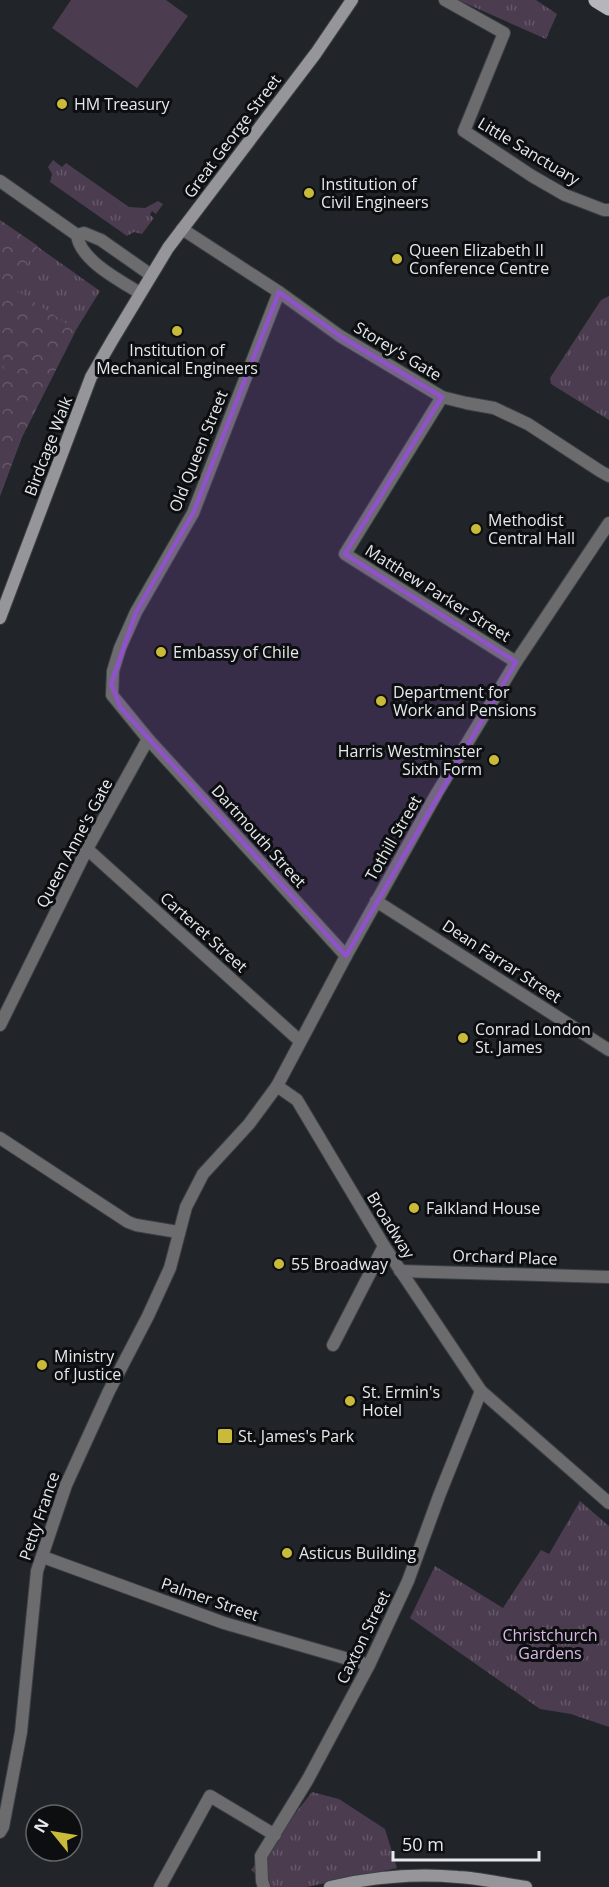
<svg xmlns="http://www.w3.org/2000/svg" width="609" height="1887" font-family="'Open Sans',sans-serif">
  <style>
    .grass { fill: url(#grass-tufts) }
    .forest { fill: url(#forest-crowns) }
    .garden { fill: #4b3c50 }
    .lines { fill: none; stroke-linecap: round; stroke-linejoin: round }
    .street-casing { stroke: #3d4044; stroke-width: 14 }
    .secondary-casing { stroke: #3d4044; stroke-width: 14 }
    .primary-casing { stroke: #3d4044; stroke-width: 16 }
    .street { stroke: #6c6c6f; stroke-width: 12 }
    .secondary { stroke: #95959a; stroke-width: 12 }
    .primary { stroke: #b5b5bb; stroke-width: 15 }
    .marked { fill: #9052c8; fill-opacity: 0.2; stroke: #9052c8; stroke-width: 4.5; stroke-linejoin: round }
    .poi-dot { fill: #caba3a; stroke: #0c0e10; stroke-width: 2 }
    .labels { text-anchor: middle; stroke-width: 6; stroke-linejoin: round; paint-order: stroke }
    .poi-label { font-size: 16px; fill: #e6e9ec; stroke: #0c0e10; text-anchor: start }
    .street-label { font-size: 16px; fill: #e6e9ec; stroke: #0c0e10 }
    .park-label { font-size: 16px; fill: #d9b8e5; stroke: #0c0e10 }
  </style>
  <defs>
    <pattern id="grass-tufts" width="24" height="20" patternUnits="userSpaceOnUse" patternTransform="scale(1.5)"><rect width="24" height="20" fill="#4b3c50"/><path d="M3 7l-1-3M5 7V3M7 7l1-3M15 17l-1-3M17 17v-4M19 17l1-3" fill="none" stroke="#655869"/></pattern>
    <pattern id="forest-crowns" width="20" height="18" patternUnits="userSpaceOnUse" patternTransform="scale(1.5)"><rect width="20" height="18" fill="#4b3c50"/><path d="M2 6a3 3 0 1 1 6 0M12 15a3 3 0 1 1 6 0" fill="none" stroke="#655869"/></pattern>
  </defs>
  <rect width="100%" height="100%" fill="#212529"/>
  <g class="grass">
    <polygon points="458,0 536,0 557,14 546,39"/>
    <polygon points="53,160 62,167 66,163 129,207 145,208 158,201 163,204 156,214 152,211 150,215 154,218 142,234 134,232 127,236 50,182 52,174 48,167"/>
    <polygon points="0,220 100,291 76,330 22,437 0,496"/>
    <polygon points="609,296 609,420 551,384 550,378 601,300"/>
    <polygon points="580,1501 609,1526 609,1727 571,1714 540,1709 410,1618 435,1566 503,1608 541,1550 549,1554"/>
    <polygon points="312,1792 339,1799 385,1829 397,1868 307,1887 272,1887 251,1870"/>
  </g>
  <polygon class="forest" points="0,220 38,246 13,288 76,330 22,437 0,496 0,395 4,365 0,331"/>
  <polygon class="garden" points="71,0 166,0 188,16 137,88 52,28"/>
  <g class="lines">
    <g class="street-casing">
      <g id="street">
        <polyline points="445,0 504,33 464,131 532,176 565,195 604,210 609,210"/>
        <path d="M0,181l77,54c3,25 42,45 63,58"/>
        <polyline points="182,229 279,292 340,336 442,397 466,403 494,408 528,424 600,471 609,476"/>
        <polyline points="77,235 84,233 101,240 151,275"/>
        <polyline points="442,397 345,554 516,662"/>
        <polyline points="148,739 346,956"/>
        <polyline points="87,849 300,1041"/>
        <polyline points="376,901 609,1050"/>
        <polyline points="0,1025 87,849 148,739 112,695 113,671 120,648 136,612 193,513 279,292"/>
        <polyline points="277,1086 297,1100 384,1246 481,1391 609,1503"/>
        <polyline points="0,1138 128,1222 136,1225 178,1232"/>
        <polyline points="400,1271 609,1277"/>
        <polyline points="333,1345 384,1246"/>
        <polyline points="43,1557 224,1623 369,1665"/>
        <polyline points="0,1832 3,1827 21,1732 37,1571 66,1485 109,1391 148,1316 170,1268 186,1207 203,1174 249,1124 277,1086 346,956 437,793 516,662 609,523"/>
        <polyline points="160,1887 210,1796 275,1835"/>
        <polyline points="264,1887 262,1881 261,1856 308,1779 369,1665 408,1581 439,1496 481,1391"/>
      </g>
    </g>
    <g class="secondary-casing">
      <g id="secondary">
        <polyline points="0,618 91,377 113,339 168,248 316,53 352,0"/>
        <path d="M330,1887c42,-10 84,-14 128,-10 22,1 45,7 68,10"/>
      </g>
    </g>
    <g class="primary-casing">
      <polyline id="primary" points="596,0 609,8"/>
    </g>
    <use href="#street" class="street"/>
    <use href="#secondary" class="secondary"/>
    <use href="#primary" class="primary"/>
  </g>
  <path class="marked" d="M279,292l61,44 102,61 -97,157 171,108 -170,294 -226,-249 -9,-23 25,-72 57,-99z"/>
  <g class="poi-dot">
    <circle cx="62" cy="104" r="6"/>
    <circle cx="309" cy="193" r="6"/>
    <circle cx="397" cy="259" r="6"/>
    <circle cx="177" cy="331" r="6"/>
    <circle cx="476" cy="529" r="6"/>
    <circle cx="161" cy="652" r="6"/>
    <circle cx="381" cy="701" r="6"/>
    <circle cx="494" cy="760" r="6"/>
    <circle cx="463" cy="1038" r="6"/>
    <circle cx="414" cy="1208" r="6"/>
    <circle cx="279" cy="1264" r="6"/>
    <circle cx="42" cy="1365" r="6"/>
    <circle cx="350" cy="1401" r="6"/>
    <rect x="217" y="1428" width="16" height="16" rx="3"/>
    <circle cx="287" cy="1553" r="6"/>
  </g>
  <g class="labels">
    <g class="poi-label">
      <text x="74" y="110">HM Treasury</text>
      <text x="321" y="190">Institution of<tspan x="321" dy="18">Civil Engineers</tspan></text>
      <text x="409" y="256">Queen Elizabeth II<tspan x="409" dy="18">Conference Centre</tspan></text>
      <text x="177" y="356" text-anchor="middle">Institution of<tspan x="177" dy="18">Mechanical Engineers</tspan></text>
      <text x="488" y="526">Methodist<tspan x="488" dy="18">Central Hall</tspan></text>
      <text x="173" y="658">Embassy of Chile</text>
      <text x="393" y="698">Department for<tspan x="393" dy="18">Work and Pensions</tspan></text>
      <text x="482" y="757" text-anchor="end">Harris Westminster<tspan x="482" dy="18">Sixth Form</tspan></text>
      <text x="475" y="1035">Conrad London<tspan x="475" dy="18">St. James</tspan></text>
      <text x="426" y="1214">Falkland House</text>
      <text x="291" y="1270">55 Broadway</text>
      <text x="54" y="1362">Ministry<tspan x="54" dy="18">of Justice</tspan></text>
      <text x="362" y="1398">St. Ermin's<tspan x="362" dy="18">Hotel</tspan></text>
      <text x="238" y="1442">St. James's Park</text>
      <text x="299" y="1559">Asticus Building</text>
    </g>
    <g class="street-label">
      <text transform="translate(232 136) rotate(-53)" y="6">Great George Street</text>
      <text transform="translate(529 151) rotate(31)" y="6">Little Sanctuary</text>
      <text transform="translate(398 351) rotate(31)" y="6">Storey's Gate</text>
      <text transform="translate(48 446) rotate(-69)" y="6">Birdcage Walk</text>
      <text transform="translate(198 451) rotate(-68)" y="6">Old Queen Street</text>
      <text transform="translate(438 593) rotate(32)" y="6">Matthew Parker Street</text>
      <text transform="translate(259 836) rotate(48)" y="6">Dartmouth Street</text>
      <text transform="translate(393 838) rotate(-60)" y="6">Tothill Street</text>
      <text transform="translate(74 843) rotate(-62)" y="6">Queen Anne's Gate</text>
      <text transform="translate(204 932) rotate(42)" y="6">Carteret Street</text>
      <text transform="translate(502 961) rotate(33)" y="6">Dean Farrar Street</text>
      <text transform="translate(391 1225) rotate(58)" y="6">Broadway</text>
      <text transform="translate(505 1257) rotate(2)" y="6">Orchard Place</text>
      <text transform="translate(39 1516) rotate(-71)" y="6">Petty France</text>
      <text transform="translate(210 1599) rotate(19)" y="6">Palmer Street</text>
      <text transform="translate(363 1637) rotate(-64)" y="6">Caxton Street</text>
    </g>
    <g class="park-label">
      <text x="550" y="1641">Christchurch<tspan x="550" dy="18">Gardens</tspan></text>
    </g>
  </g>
  <g transform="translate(54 1833) rotate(300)"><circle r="28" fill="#0c0e10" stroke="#636668" stroke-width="1.5"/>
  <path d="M0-4.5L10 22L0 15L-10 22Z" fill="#caba3a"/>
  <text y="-9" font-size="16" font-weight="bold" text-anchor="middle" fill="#e6e9ec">N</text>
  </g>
  <path d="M393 1851v9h146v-9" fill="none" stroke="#e6e9ec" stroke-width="3"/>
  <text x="402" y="1851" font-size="18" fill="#e6e9ec" stroke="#0c0e10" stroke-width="4.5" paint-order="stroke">50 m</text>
</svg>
